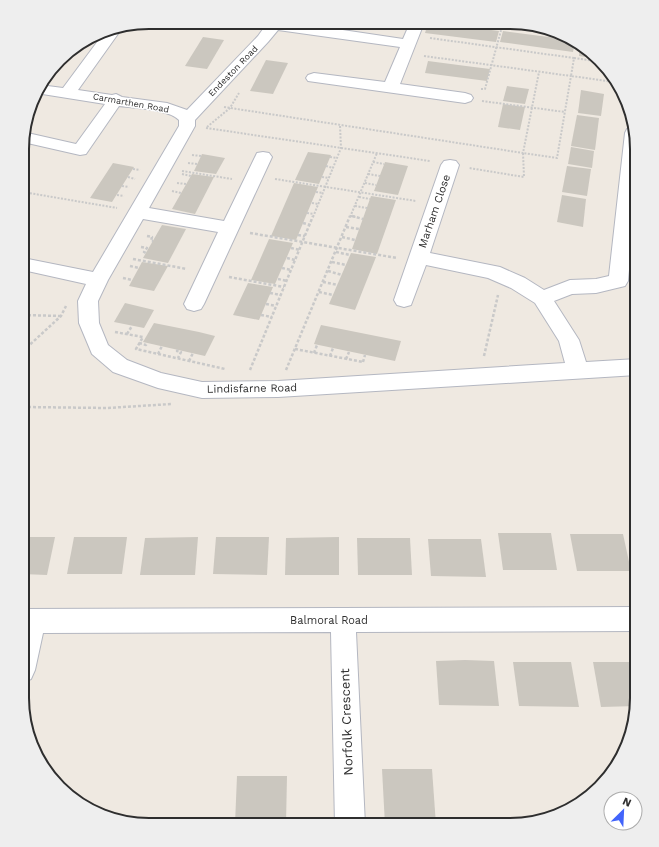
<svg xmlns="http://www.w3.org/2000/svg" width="659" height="847" font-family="'Work Sans',sans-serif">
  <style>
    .building { fill: #cbc7bf }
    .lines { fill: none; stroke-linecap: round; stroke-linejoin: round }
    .minor-casing { stroke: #b4b7c1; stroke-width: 2 }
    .path-far1 { stroke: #c9c9c9; stroke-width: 2; stroke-dasharray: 2 1.5; stroke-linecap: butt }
    .path { stroke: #c9c9c9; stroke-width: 2.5; stroke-dasharray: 3 2; stroke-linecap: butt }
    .minor { fill: #fff; fill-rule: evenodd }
    .labels { text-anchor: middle; stroke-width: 3; stroke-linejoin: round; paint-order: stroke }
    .far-street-label { font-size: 9px; fill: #2e2e2e; stroke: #fff }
    .street-label { font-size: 11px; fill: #2e2e2e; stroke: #fff }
    .near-street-label { font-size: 13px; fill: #2e2e2e; stroke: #fff }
    .rim { fill: none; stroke: #2e2e2e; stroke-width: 2 }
  </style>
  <rect width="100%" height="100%" fill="#efe9e1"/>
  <g class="building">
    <polygon points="428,23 437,23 499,31 496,42 425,33"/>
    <polygon points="503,31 572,40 575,41 573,52 500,42"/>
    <polygon points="203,37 224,40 207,69 185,66"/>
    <polygon points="580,43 581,44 593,58 579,56"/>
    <polygon points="266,60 288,63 273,94 250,91"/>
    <polygon points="428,61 466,66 490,69 487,81 425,73"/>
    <polygon points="507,86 529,89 525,104 503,101"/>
    <polygon points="581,90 604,94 601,116 578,113"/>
    <polygon points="503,104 525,107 520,130 498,127"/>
    <polygon points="577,115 599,118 595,150 571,146"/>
    <polygon points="571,147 594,151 592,168 568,164"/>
    <polygon points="308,152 331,155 319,184 295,180"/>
    <polygon points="202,154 225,158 216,174 194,171"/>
    <polygon points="385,162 408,166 398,195 374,191"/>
    <polygon points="113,163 134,167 112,202 90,198"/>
    <polygon points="567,166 591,169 587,196 562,192"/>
    <polygon points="192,174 214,177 195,214 172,209"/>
    <polygon points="294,183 318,187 296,240 271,236"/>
    <polygon points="562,195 586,199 583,227 557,222"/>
    <polygon points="371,196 396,200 377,254 352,249"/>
    <polygon points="162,225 186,229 168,263 143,258"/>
    <polygon points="269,239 293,243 275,284 251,280"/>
    <polygon points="351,253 376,257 355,310 329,304"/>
    <polygon points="142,262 168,266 154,291 129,286"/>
    <polygon points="248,283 273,287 259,320 233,315"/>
    <polygon points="125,303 154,310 144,328 114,322"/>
    <polygon points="154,323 199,332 215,336 205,356 143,342"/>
    <polygon points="321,325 401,341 395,361 314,344"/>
    <polygon points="498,533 551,533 557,570 503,570"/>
    <polygon points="570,534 623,534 631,571 577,571"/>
    <polygon points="22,537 55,537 47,575 22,574"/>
    <polygon points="74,537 127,537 122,574 67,574"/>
    <polygon points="198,537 195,575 140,575 145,538"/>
    <polygon points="216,537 269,537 267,575 213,574"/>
    <polygon points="339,537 339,575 285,575 286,538"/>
    <polygon points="357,538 410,538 412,575 358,575"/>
    <polygon points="428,539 481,539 486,577 431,576"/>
    <polygon points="465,660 494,661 499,706 439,705 436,661"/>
    <polygon points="513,662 571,662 579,707 519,706"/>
    <polygon points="593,662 637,662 637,706 601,707"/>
    <polygon points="382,769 432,769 436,825 385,825"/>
    <polygon points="237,776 287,776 286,824 235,824"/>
  </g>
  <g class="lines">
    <g class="minor-casing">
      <g id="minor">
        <path d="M268,22h21l114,17 7,-16h14l-24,61 65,9 6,2 2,3 -2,3 -6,2 -157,-22 -2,-3 2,-3 6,-2 71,9 15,-35 -122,-17 -10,12 -73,78v6l-46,82 75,13 33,-68 6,-1 6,1 3,4 -68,147 -3,5 -7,2 -7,-2 -3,-5 34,-72 -75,-13 -35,61 -10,21 1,22 9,22 19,15 34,13 41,9 76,-1 287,-18 -6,-22 -24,-38 -24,-15 -23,-10 -62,-13 -15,40 -7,2 -7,-2 -3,-5 47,-135 3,-4 6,-1 6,1 3,4 -29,88 70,14 25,11 19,12 26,-10 26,-1 13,-3 16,-143 2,-4 5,-1 5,21v31l-9,101 -3,5 -29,7 -24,1 -18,7 25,39 7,22 51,-3v16l-359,22 -76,1 -44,-10 -45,-16 -21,-18 -13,-31 -1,-22 8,-17 -63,-14v-12l70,14 86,-146v-6c-11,-11 -44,-12 -60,-14l-33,48 -6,1 -57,-13v-10l53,12 29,-40 -69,-11 4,-8 23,3 43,-58 15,-3 1,1 -2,3 -42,59 34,5 4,-1 6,3 45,6 20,7 71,-74z"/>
        <polygon points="637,607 637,631 356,632 365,825 335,825 331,632 43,633 35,670 31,679 22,683 22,609"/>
      </g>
    </g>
    <g class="path-far1">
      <polyline points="430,38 574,58 571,76 614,82"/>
      <polyline points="424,56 571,76 557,158 523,153 524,177 469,168"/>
      <polyline points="574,58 596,61"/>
      <polyline points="481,89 485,89 503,23"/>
      <polyline points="482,101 565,112"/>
      <polyline points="224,107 523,153 539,72"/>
      <polyline points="207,127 230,108 239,93"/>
      <polyline points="206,128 430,161"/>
      <polyline points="192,155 201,156"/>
      <polyline points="330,157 337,158"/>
      <polyline points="373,162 384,164"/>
      <polyline points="188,163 197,164"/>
      <polyline points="326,166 333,168"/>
      <polyline points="133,169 140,170"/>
      <polyline points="182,171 232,179"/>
      <polyline points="182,174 191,176"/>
      <polyline points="368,174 380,176"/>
      <polyline points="128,177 135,179"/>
      <polyline points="322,177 329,178"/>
      <polyline points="275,179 416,201"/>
      <polyline points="177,183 186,184"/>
      <polyline points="365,183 376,185"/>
      <polyline points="122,186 129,187"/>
      <polyline points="172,191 181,193"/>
      <polyline points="23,192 117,208"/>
      <polyline points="316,192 323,193"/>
      <polyline points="117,195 124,196"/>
      <polyline points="359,197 370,199"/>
      <polyline points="312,203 318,204"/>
      <polyline points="355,206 367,208"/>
      <polyline points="307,213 314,214"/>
      <polyline points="350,216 356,217"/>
      <polyline points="313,217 341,148 340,125"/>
      <polyline points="350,217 377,153"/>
    </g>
    <g class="path">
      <polyline points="352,216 363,219"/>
      <polyline points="303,223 310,225"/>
      <polyline points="346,227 359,229"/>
      <polyline points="250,233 397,258"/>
      <polyline points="298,235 305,236"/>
      <polyline points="147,236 152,237 151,241 153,241"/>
      <polyline points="342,237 355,240"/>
      <polyline points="141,247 147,248 144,252 146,253"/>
      <polyline points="291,248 300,250"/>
      <polyline points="336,252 350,255"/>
      <polyline points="287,258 295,260"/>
      <polyline points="133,259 187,269"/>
      <polyline points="332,262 346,265"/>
      <polyline points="130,266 139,268"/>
      <polyline points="282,268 291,270"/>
      <polyline points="328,271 342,275"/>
      <polyline points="229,277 284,287"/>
      <polyline points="123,278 132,280"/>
      <polyline points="278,279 287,281"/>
      <polyline points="323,282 338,285"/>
      <polyline points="319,292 333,295"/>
      <polyline points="270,293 281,295"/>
      <polyline points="266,304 276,306"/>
      <polyline points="23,315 61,316"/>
      <polyline points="261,315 272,317"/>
      <polyline points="115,332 143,337 136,349 225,369"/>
      <polyline points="127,334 132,326"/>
      <polyline points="139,343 146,345 147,343"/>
      <polyline points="295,349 363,362"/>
      <polyline points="178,350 177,351 181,352 178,358"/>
      <polyline points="23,351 61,316 66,306"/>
      <polyline points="314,353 317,345"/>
      <polyline points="158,354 162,346"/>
      <polyline points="330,356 333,348"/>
      <polyline points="484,356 498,295"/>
      <polyline points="346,359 349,352"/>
      <polyline points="189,361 193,353"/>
      <polyline points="363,362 365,355"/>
      <polyline points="250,370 313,216"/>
      <polyline points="286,370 350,216"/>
      <polyline points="23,407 107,408 172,404"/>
    </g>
    <use href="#minor" class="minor"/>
  </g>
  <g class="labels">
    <g class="far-street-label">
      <text transform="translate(233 71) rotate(-46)" y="3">Endeston Road</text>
      <text transform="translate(131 103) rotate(10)" y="3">Carmarthen Road</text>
    </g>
    <g class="street-label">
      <text transform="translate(434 211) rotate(-71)" y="4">Marham Close</text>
      <text transform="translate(252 388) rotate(-1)" y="4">Lindisfarne Road</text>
      <text x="329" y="624">Balmoral Road</text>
    </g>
    <g class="near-street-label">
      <text transform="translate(346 722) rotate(-92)" y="5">Norfolk Crescent</text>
    </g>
  </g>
  <path d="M0 0H659V847H0ZM149 29H510A120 120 0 0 1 630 149V698A120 120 0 0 1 510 818H149A120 120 0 0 1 29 698V149A120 120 0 0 1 149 29Z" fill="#eee" fill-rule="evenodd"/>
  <path class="rim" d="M149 29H510A120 120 0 0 1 630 149V698A120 120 0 0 1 510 818H149A120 120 0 0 1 29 698V149A120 120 0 0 1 149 29Z"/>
  <g transform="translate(623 811) rotate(24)"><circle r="19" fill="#ffffff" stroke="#ababab"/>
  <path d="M0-3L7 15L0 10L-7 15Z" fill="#4264fb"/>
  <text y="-6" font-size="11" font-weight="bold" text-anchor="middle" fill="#2e2e2e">N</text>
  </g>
</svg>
